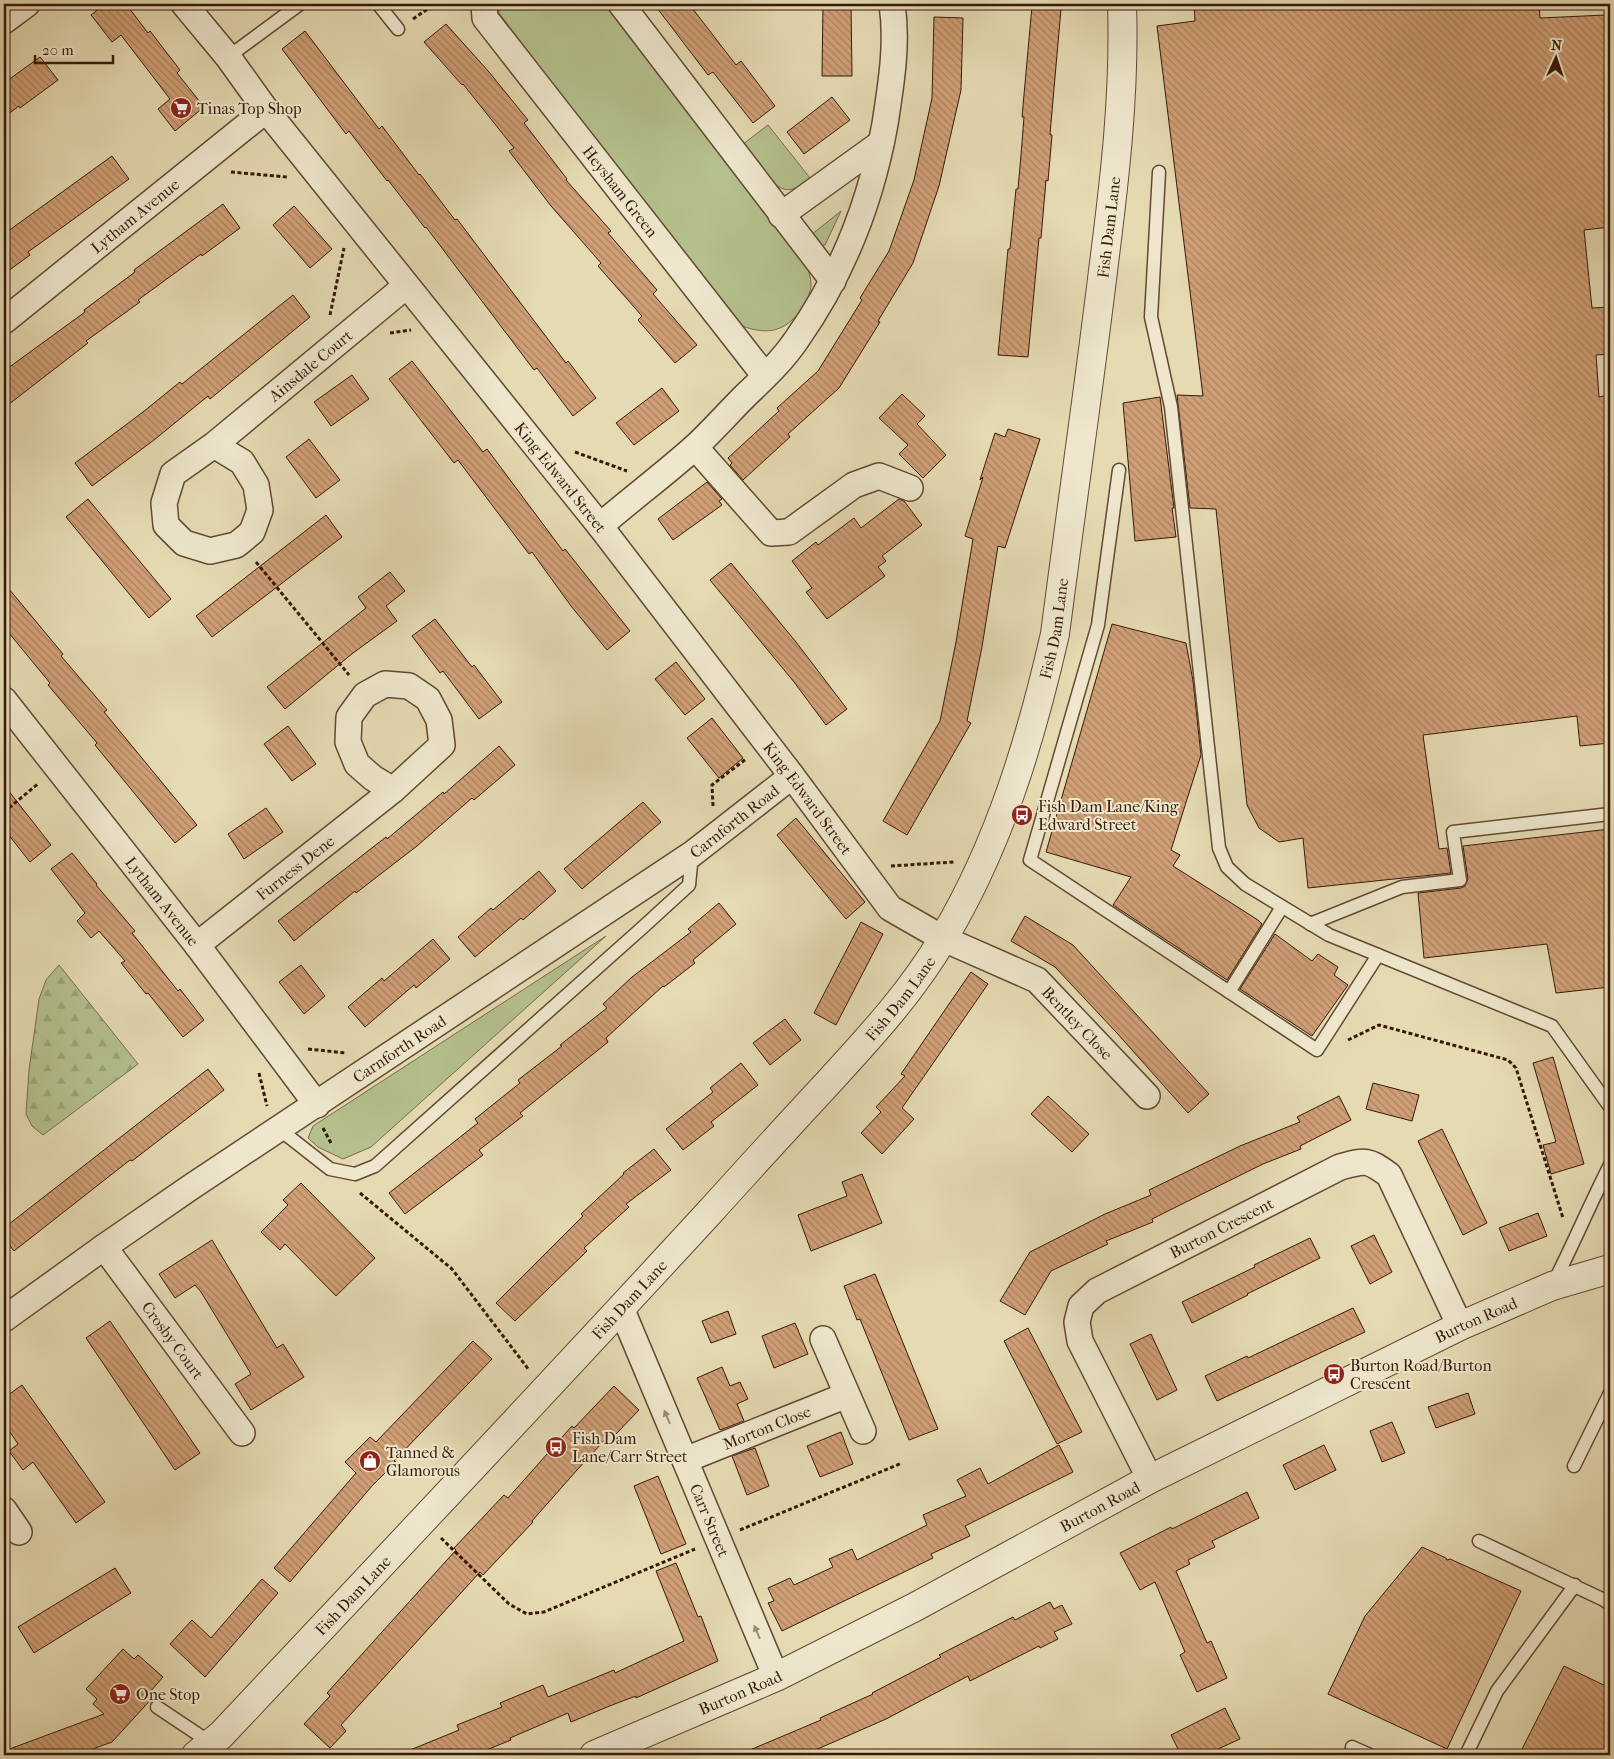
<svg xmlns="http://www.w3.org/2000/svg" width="1614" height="1759" font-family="'IM FELL French Canon',serif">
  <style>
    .green { fill: #b4c08d; stroke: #756c4c }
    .forest { fill: url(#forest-firs); stroke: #756c4c }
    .building { fill: url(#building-back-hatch); stroke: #36190a }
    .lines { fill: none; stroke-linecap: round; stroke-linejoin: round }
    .service-casing { stroke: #624934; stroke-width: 15 }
    .minor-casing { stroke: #624934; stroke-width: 28 }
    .tertiary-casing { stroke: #624934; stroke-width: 30 }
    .path { stroke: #36190a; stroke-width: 3; stroke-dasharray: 4 2.5; stroke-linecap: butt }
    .service { stroke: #eee7cd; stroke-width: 12 }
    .minor { stroke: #eee7cd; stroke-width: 25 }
    .tertiary { stroke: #eee7cd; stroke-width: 28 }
    .oneway { fill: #9b8a75 }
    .labels { text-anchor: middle; stroke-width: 4; stroke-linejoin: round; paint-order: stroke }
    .poi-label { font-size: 16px; fill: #36190a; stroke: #eee7cd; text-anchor: start }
    .street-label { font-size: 16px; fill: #36190a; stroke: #eee7cd }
  </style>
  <defs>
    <pattern id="forest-firs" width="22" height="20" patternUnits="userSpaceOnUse" patternTransform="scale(1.25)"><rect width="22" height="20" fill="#b4c08d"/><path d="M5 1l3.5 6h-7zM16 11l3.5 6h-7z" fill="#9ba478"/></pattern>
    <pattern id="building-back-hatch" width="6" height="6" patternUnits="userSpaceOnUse" patternTransform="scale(1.25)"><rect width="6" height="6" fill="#d09f76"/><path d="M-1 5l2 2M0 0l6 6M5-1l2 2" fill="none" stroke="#aa815f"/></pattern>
  </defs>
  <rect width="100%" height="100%" fill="#e5dab2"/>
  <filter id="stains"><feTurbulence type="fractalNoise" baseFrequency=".004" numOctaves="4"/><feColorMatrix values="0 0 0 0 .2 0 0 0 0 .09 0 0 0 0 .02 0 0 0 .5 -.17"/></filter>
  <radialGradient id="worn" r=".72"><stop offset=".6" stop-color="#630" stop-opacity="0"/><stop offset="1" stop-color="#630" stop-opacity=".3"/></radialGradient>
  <g class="green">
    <path d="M498,4h106l191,242c7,12 16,24 16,39 0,8 -6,18 -10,25 -20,27 -41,24 -69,12l-233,-309z"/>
    <path d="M768,125l42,53c-5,4 -12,9 -17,11 -20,6 -41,-31 -51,-44z"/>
    <polygon points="841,211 825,245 821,246 811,235"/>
    <polygon points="606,936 371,1147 343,1159 318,1147 308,1138 313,1126"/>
  </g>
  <polygon class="forest" points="59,965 138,1064 43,1135 32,1126 26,1114 29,1070 39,999 46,980"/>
  <g class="building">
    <polygon points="105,4 126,4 148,33 150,31 180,70 177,73 204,107 175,131 158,109 170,99 121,35 112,42 91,15"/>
    <polygon points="654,4 689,4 736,65 741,61 775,106 753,123 713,72 708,75"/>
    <polygon points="823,4 851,4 852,76 822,76"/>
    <polygon points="1194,4 1539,4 1540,18 1606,15 1610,69 1610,227 1584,230 1592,308 1610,307 1610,354 1596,355 1599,397 1610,395 1610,743 1580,746 1577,716 1423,735 1439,849 1447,848 1451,873 1308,888 1303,838 1279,842 1259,828 1247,805 1216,509 1190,508 1177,395 1203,396 1157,26 1195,21"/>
    <polygon points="1032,6 1061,9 1050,134 1052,135 1048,181 1046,180 1041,238 1039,238 1028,357 998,355 1008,249 1010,249 1016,189 1018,189 1021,155 1024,117 1022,117"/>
    <polygon points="934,17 963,18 961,90 939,186 913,263 878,321 880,322 839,388 788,434 790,437 743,480 730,465 732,463 728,458 779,411 777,408 818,371 862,300 860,298 889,251 914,180 932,98"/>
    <polygon points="446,24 489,72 528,120 524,123 567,179 566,180 611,231 608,233 657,290 653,294 697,345 675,363 638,320 642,316 598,266 601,263 551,206 509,151 514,148 463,84 462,85 424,42"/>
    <polygon points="305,31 379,129 382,126 419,175 420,174 455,220 457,219 566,363 568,361 596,398 573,416 537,368 534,370 426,227 425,228 388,180 387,181 349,131 346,134 282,49"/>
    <polygon points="40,57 58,80 20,108 19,106 4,117 4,83"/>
    <polygon points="832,97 850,120 804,154 787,132"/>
    <polygon points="112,156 129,179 28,252 30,255 4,274 4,234"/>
    <polygon points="223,204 240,228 202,256 201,254 138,300 140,302 86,341 88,343 4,408 4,371 85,312 84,310 135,272 134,270"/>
    <polygon points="294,206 332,249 310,268 273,225"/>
    <polygon points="293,295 310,317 210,399 208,396 154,440 92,486 75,463 143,412 180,382 182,384"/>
    <polygon points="412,361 483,452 487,449 563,551 565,549 630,631 607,650 571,606 532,552 529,554 458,460 454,463 389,379"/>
    <polygon points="352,375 369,399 331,426 314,402"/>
    <polygon points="662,388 679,411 634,445 616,423"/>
    <polygon points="902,394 925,416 917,424 946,455 923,478 899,454 908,445 879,418"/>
    <polygon points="1160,397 1174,508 1172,508 1176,537 1135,541 1123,403"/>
    <polygon points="1008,429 1040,439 1005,548 998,546 982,647 967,721 971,723 907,835 883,821 940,721 956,642 973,539 965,536 983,477 980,480 995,433 1005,437"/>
    <polygon points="309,439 340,480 316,498 286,457"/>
    <polygon points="707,482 722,499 719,501 722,505 673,540 658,519"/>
    <polygon points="88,499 171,599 149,618 66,517"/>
    <polygon points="899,499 904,501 922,525 882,556 886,561 878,567 885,576 827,619 806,592 812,588 792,561 816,542 818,545 854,518 861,528"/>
    <polygon points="326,515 342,537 212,637 196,616"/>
    <polygon points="731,563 796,642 847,709 826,725 794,682 710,580"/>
    <polygon points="390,572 405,591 386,606 397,621 353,653 285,709 267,687 366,608 358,597"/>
    <polygon points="4,583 63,654 61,656 107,710 104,712 197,825 175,843 95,745 97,743 48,685 50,683 4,627"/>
    <polygon points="435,619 472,667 474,665 502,702 479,719 443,671 440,673 412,636"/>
    <polygon points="1112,624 1186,643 1193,681 1201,755 1171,850 1180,855 1173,866 1258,920 1262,924 1227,980 1113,905 1131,877 1046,852"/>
    <polygon points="676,662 705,699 685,715 655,679"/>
    <polygon points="712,718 743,758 719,778 687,738"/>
    <polygon points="288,726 316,764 292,781 264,744"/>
    <polygon points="499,746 515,765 474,800 472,798 417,846 356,893 355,891 294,941 278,921 386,837 387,839 443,792 444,794"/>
    <polygon points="4,785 51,845 30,862 4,829"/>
    <polygon points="643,802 661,822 582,889 564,869"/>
    <polygon points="266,808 283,832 244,859 228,834"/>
    <polygon points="796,818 865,902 846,919 777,835"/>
    <polygon points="1610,829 1610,987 1556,993 1547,944 1424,958 1418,893 1461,888 1465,886 1468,879 1463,846"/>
    <polygon points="72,853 97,884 96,885 135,931 132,933 178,991 180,989 204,1020 183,1037 148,993 146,994 121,963 125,961 99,931 91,938 77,921 85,913 51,869"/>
    <polygon points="539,871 556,891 523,920 521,918 475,957 458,937 491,908 493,910"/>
    <polygon points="719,903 736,924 693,960 695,963 664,987 663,986 606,1038 608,1042 520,1113 523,1116 479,1150 483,1155 405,1214 389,1193 478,1123 475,1119 520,1083 518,1080 562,1046 560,1045 607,1008 603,1004 632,977 691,932 688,929"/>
    <polygon points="1025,916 1073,945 1209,1094 1188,1113 1116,1032 1055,967 1011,941"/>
    <polygon points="861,922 883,934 836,1025 814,1013"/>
    <polygon points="1275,934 1312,961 1318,954 1338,967 1334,975 1348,985 1312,1036 1240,989"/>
    <polygon points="433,939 450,959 416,988 414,985 365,1027 348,1007 382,978 384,981"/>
    <polygon points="301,965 325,996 304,1014 279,982"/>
    <polygon points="971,972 988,984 902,1108 914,1119 882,1154 861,1133 881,1112 876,1107 905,1076 901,1074"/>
    <polygon points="785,1019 801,1040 770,1065 753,1043"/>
    <polygon points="1553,1057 1584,1164 1551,1174 1543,1145 1556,1142 1533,1063"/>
    <polygon points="741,1063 758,1085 711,1122 714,1126 683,1150 666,1129 713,1092 710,1088"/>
    <polygon points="208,1069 224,1090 132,1161 130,1160 14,1251 4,1238 4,1228"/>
    <polygon points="1373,1083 1419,1095 1412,1121 1366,1109"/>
    <polygon points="1048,1096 1089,1134 1072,1152 1031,1114"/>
    <polygon points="1339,1096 1351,1120 1300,1146 1301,1149 1263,1164 1182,1204 1152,1219 1153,1222 1106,1241 1108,1244 1051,1271 1025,1315 1000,1301 1030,1252 1105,1214 1151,1195 1149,1190 1240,1146 1300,1122 1297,1117"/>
    <polygon points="1442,1129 1487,1223 1463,1235 1418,1141"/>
    <polygon points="654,1149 671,1170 626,1204 629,1207 584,1248 587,1251 515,1321 496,1303 583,1216 581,1214 624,1174 623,1173"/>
    <polygon points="862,1174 882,1223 811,1251 798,1215 847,1196 842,1182"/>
    <polygon points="301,1183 375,1258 336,1296 285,1244 280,1250 261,1232 288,1205 283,1200"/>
    <polygon points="1538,1213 1547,1236 1509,1251 1499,1228"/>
    <polygon points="1374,1235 1392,1272 1370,1284 1351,1246"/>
    <polygon points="1310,1238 1320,1258 1247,1294 1248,1295 1192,1323 1182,1302 1255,1267 1254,1265"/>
    <polygon points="212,1240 277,1348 283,1344 304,1377 251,1410 235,1384 251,1374 201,1292 195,1285 175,1298 159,1274"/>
    <polygon points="875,1274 938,1429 909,1440 860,1319 857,1320 844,1286"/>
    <polygon points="1353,1308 1365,1332 1217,1401 1205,1376 1247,1356 1248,1358"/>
    <polygon points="728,1311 736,1334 711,1343 702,1321"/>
    <polygon points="110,1321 200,1453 175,1470 86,1338"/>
    <polygon points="795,1323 808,1354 774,1368 762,1336"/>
    <polygon points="1028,1328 1082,1432 1057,1444 1004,1341"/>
    <polygon points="1151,1334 1177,1390 1157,1400 1130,1344"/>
    <polygon points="473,1341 492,1359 394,1461 396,1462 372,1486 290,1582 274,1568 356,1473 345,1462 370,1437 376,1442"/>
    <polygon points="722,1367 730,1386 740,1382 748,1399 737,1404 744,1421 720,1430 697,1378"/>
    <polygon points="22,1385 105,1502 76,1523 33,1462 23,1470 9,1451 18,1444 4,1423 4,1398"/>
    <polygon points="614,1386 639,1410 616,1434 613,1431 577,1470 532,1521 533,1522 483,1575 480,1572 341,1725 346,1731 330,1748 304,1724 330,1696 327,1693 437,1571 456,1550 454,1548 504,1495 508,1498 572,1426 574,1428"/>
    <polygon points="1468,1393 1475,1414 1436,1428 1428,1407"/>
    <polygon points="1392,1422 1405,1453 1382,1462 1370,1431"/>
    <polygon points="841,1432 853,1464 820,1477 807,1446"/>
    <polygon points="1059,1445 1073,1472 965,1526 970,1536 931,1554 933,1558 782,1631 768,1603 774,1601 768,1588 790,1578 794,1585 833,1567 829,1559 852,1549 857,1560 927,1525 923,1515 966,1496 957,1480 980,1468 988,1484"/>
    <polygon points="1324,1445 1336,1470 1295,1490 1283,1465"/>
    <polygon points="755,1448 769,1486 747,1495 732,1456"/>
    <polygon points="658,1476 686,1544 661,1554 634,1486"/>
    <polygon points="1247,1492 1259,1518 1212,1541 1215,1547 1188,1560 1190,1564 1176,1571 1207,1643 1211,1641 1227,1678 1197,1692 1180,1655 1185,1652 1155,1582 1140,1590 1120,1553 1171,1527 1172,1529"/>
    <polygon points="1422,1547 1446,1558 1447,1560 1450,1559 1521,1591 1447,1749 1328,1694 1365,1616"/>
    <polygon points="676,1563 698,1617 701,1616 718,1661 636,1698 636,1696 612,1705 571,1722 568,1713 510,1738 511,1740 474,1755 398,1755 459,1730 457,1725 502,1707 500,1703 543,1685 548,1697 614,1670 615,1673 684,1641 656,1571"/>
    <polygon points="115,1568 131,1593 34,1653 18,1627"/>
    <polygon points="262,1579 278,1593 205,1677 170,1644 192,1620 211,1638"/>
    <polygon points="1050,1602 1054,1609 1062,1605 1072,1624 1054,1632 1058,1639 1040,1648 1039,1646 970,1681 968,1676 886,1719 804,1755 738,1755 821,1720 820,1718 873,1694 872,1693 941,1657 939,1655 1013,1617 1015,1620"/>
    <polygon points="123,1649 134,1659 138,1655 163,1677 144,1699 155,1695 112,1742 76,1755 4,1755 4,1751 104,1714 93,1704 97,1699 86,1689"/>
    <polygon points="1564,1666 1610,1688 1610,1755 1519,1755"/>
    <polygon points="1225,1708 1240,1739 1218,1749 1221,1755 1181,1755 1171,1735"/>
  </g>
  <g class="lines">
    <g class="service-casing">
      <g id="service">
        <polyline points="378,4 398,29"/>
        <polyline points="228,57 300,4"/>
        <polyline points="1159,172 1151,317 1171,407 1219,848 1227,867 1245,884 1329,935 1552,1026 1610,1107"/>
        <polyline points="1119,470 1098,625 1030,860 1317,1050 1378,955"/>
        <polyline points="1310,924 1402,887 1460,880 1453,832 1610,814"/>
        <polyline points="1229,992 1282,907"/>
        <polyline points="279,1129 330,1169 355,1174 375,1166 642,928 689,885 692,854"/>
        <path d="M1553,1284c20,-39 37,-80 57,-119"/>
        <polyline points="1574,1466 1610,1393"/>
        <polyline points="1479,1541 1602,1599 1610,1604"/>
        <polyline points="157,1707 211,1743"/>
        <polyline points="1352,1747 1370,1755"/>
        <polyline points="1466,1755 1497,1691 1575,1585"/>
      </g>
    </g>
    <g class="minor-casing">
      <g id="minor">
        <path id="s1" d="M184,4l44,53 38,53 334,416 192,250 98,132 54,31 93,41 110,116"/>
        <path id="s2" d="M484,4l1,14 280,358"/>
        <polyline points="621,4 833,281"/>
        <polyline points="4,21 27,4"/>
        <polyline points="781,215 881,143"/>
        <path id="s3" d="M4,321l262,-211"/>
        <path id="s4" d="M214,445l28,17 14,23 4,25 -8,22 -12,10 -4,3 -26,6 -26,-8 -18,-18 -2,-22 9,-29 41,-29 192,-159"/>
        <polyline points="695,447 771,533 789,532 854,485 879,476 910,488"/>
        <path d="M600,526c31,-27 65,-52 96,-80 17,-16 33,-34 50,-51 18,-17 37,-35 51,-56 45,-64 74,-137 88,-215 6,-40 13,-80 7,-120"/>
        <path id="s5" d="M4,700l193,245 120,160"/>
        <path id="s6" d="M197,945l196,-155 49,-45 -3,-25 -11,-21 -19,-13 -24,-2 -20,11 -16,22 -1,25 9,22 16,14 20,12"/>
        <path id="s7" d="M104,1247l138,186"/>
        <path id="s8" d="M621,1308l155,369"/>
        <path id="s9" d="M4,1319l100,-72 87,-60 501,-333 100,-78"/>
        <polyline points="823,1339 863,1431"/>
        <path id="s10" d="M685,1460l162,-65"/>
        <path id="s11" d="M1150,1479l-70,-138 -3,-19 4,-16 16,-15 243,-124c26,-7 27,-8 49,8l71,151"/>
        <polyline points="4,1510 19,1532"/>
      </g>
    </g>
    <g class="tertiary-casing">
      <g id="tertiary">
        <path id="s12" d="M196,1755l25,-20c163,-173 325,-345 486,-520 39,-43 79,-87 119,-130 43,-47 86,-93 118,-148 56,-94 87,-198 111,-303 16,-124 34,-247 49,-371 11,-86 21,-172 18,-259"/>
        <path id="s13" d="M594,1755l182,-78 139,-70 235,-128 310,-153 92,-40 58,-17"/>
      </g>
    </g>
    <g class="path">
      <polyline points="413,19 435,4"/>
      <polyline points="231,172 287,177"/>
      <polyline points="330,315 344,248"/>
      <polyline points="390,333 411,330"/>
      <polyline points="575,452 627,471"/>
      <polyline points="256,562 349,675"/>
      <polyline points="713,806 712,785 746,759"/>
      <polyline points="4,812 39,783"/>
      <polyline points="891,866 954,862"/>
      <polyline points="1348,1040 1379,1025 1508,1060 1516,1068 1563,1218"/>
      <polyline points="308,1049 346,1053"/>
      <polyline points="259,1073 267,1106"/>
      <polyline points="323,1128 332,1145"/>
      <polyline points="360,1193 452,1269 529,1370"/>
      <polyline points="740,1530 902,1463"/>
      <polyline points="441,1538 509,1604 527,1614 544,1612 695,1549"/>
    </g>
    <use href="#service" class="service"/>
    <use href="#minor" class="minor"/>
    <use href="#tertiary" class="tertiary"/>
  </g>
  <defs><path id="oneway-solid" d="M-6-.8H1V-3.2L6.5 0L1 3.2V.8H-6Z" transform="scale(1.25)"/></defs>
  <g class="oneway">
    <use href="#oneway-solid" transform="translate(667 1417) rotate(-113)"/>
    <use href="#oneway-solid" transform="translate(757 1632) rotate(-113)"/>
  </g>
  <defs>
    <g id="supermarket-disc" transform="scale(1.125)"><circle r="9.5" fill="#8f2418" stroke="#eee7cd"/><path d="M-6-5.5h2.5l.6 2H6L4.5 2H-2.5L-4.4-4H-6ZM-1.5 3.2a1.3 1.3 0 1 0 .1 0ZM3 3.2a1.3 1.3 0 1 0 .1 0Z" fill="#fff"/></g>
    <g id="bus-disc" transform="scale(1.125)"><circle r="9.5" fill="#8f2418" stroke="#eee7cd"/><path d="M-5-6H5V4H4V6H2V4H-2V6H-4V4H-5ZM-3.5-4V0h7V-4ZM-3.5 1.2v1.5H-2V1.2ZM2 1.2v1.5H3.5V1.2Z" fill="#fff"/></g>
    <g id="shop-disc" transform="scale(1.125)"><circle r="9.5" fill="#8f2418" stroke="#eee7cd"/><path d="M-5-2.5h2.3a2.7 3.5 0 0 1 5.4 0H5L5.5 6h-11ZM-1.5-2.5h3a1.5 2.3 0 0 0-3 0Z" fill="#fff"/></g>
  </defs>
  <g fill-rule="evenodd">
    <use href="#supermarket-disc" x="181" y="108"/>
    <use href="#bus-disc" x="1022" y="815"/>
    <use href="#bus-disc" x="1334" y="1374"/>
    <use href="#bus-disc" x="556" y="1447"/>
    <use href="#shop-disc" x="370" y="1461"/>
    <use href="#supermarket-disc" x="120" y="1694"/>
  </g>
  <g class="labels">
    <g class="poi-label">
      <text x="197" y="114">Tinas Top Shop</text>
      <text x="1038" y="812">Fish Dam Lane/King<tspan x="1038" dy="18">Edward Street</tspan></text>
      <text x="1350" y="1371">Burton Road/Burton<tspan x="1350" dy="18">Crescent</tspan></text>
      <text x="572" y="1444">Fish Dam<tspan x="572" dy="18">Lane/Carr Street</tspan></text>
      <text x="386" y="1458">Tanned &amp;<tspan x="386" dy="18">Glamorous</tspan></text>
      <text x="136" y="1700">One Stop</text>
    </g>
    <g class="street-label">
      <text dy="6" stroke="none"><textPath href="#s2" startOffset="234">Heysham Green</textPath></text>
      <text dy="6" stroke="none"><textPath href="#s3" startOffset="168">Lytham Avenue</textPath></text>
      <text dy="6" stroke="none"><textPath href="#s12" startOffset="1844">Fish Dam Lane</textPath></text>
      <text dy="6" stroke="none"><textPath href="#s4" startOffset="436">Ainsdale Court</textPath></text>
      <text dy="6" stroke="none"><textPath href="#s1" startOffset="605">King Edward Street</textPath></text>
      <text dy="6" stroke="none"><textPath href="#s12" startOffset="1439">Fish Dam Lane</textPath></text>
      <text dy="6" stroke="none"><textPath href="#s1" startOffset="1010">King Edward Street</textPath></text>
      <text dy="6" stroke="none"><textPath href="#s9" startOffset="884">Carnforth Road</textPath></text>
      <text dy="6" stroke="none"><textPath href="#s6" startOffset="125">Furness Dene</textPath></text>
      <text dy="6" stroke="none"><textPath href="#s5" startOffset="256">Lytham Avenue</textPath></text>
      <text dy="6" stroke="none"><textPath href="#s12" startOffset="1034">Fish Dam Lane</textPath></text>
      <text dy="6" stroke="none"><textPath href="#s1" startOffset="1370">Bentley Close</textPath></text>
      <text dy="6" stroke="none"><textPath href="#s9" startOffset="479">Carnforth Road</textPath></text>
      <text dy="6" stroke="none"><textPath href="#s11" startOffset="352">Burton Crescent</textPath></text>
      <text dy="6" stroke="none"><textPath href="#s12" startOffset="629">Fish Dam Lane</textPath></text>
      <text dy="6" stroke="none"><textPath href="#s13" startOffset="984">Burton Road</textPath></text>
      <text dy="6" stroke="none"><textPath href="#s7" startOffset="116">Crosby Court</textPath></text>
      <text dy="6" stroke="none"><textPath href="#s10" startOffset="88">Morton Close</textPath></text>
      <text dy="6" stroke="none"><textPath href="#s13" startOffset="564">Burton Road</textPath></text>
      <text dy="6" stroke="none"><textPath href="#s8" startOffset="230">Carr Street</textPath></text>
      <text dy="6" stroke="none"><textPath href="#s12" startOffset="224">Fish Dam Lane</textPath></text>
      <text dy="6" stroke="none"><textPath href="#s13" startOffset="159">Burton Road</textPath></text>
    </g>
  </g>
  <rect width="1614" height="1759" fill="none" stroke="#e5dab2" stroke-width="20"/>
  <rect x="5" y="5" width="1604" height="1749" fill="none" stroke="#36190a" stroke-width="2.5"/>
  <rect x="10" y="10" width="1594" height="1739" fill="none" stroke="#36190a"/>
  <g transform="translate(1556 58) rotate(3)" stroke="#eee7cd" stroke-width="4" paint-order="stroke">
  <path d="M0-4L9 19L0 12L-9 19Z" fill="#36190a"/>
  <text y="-8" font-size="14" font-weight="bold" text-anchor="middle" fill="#36190a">N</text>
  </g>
  <path d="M35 55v8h78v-8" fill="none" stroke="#36190a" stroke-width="2.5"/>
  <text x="42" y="55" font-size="15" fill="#36190a" stroke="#eee7cd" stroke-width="4" paint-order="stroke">20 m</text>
  <rect width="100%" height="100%" filter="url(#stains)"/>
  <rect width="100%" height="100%" fill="url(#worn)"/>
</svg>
